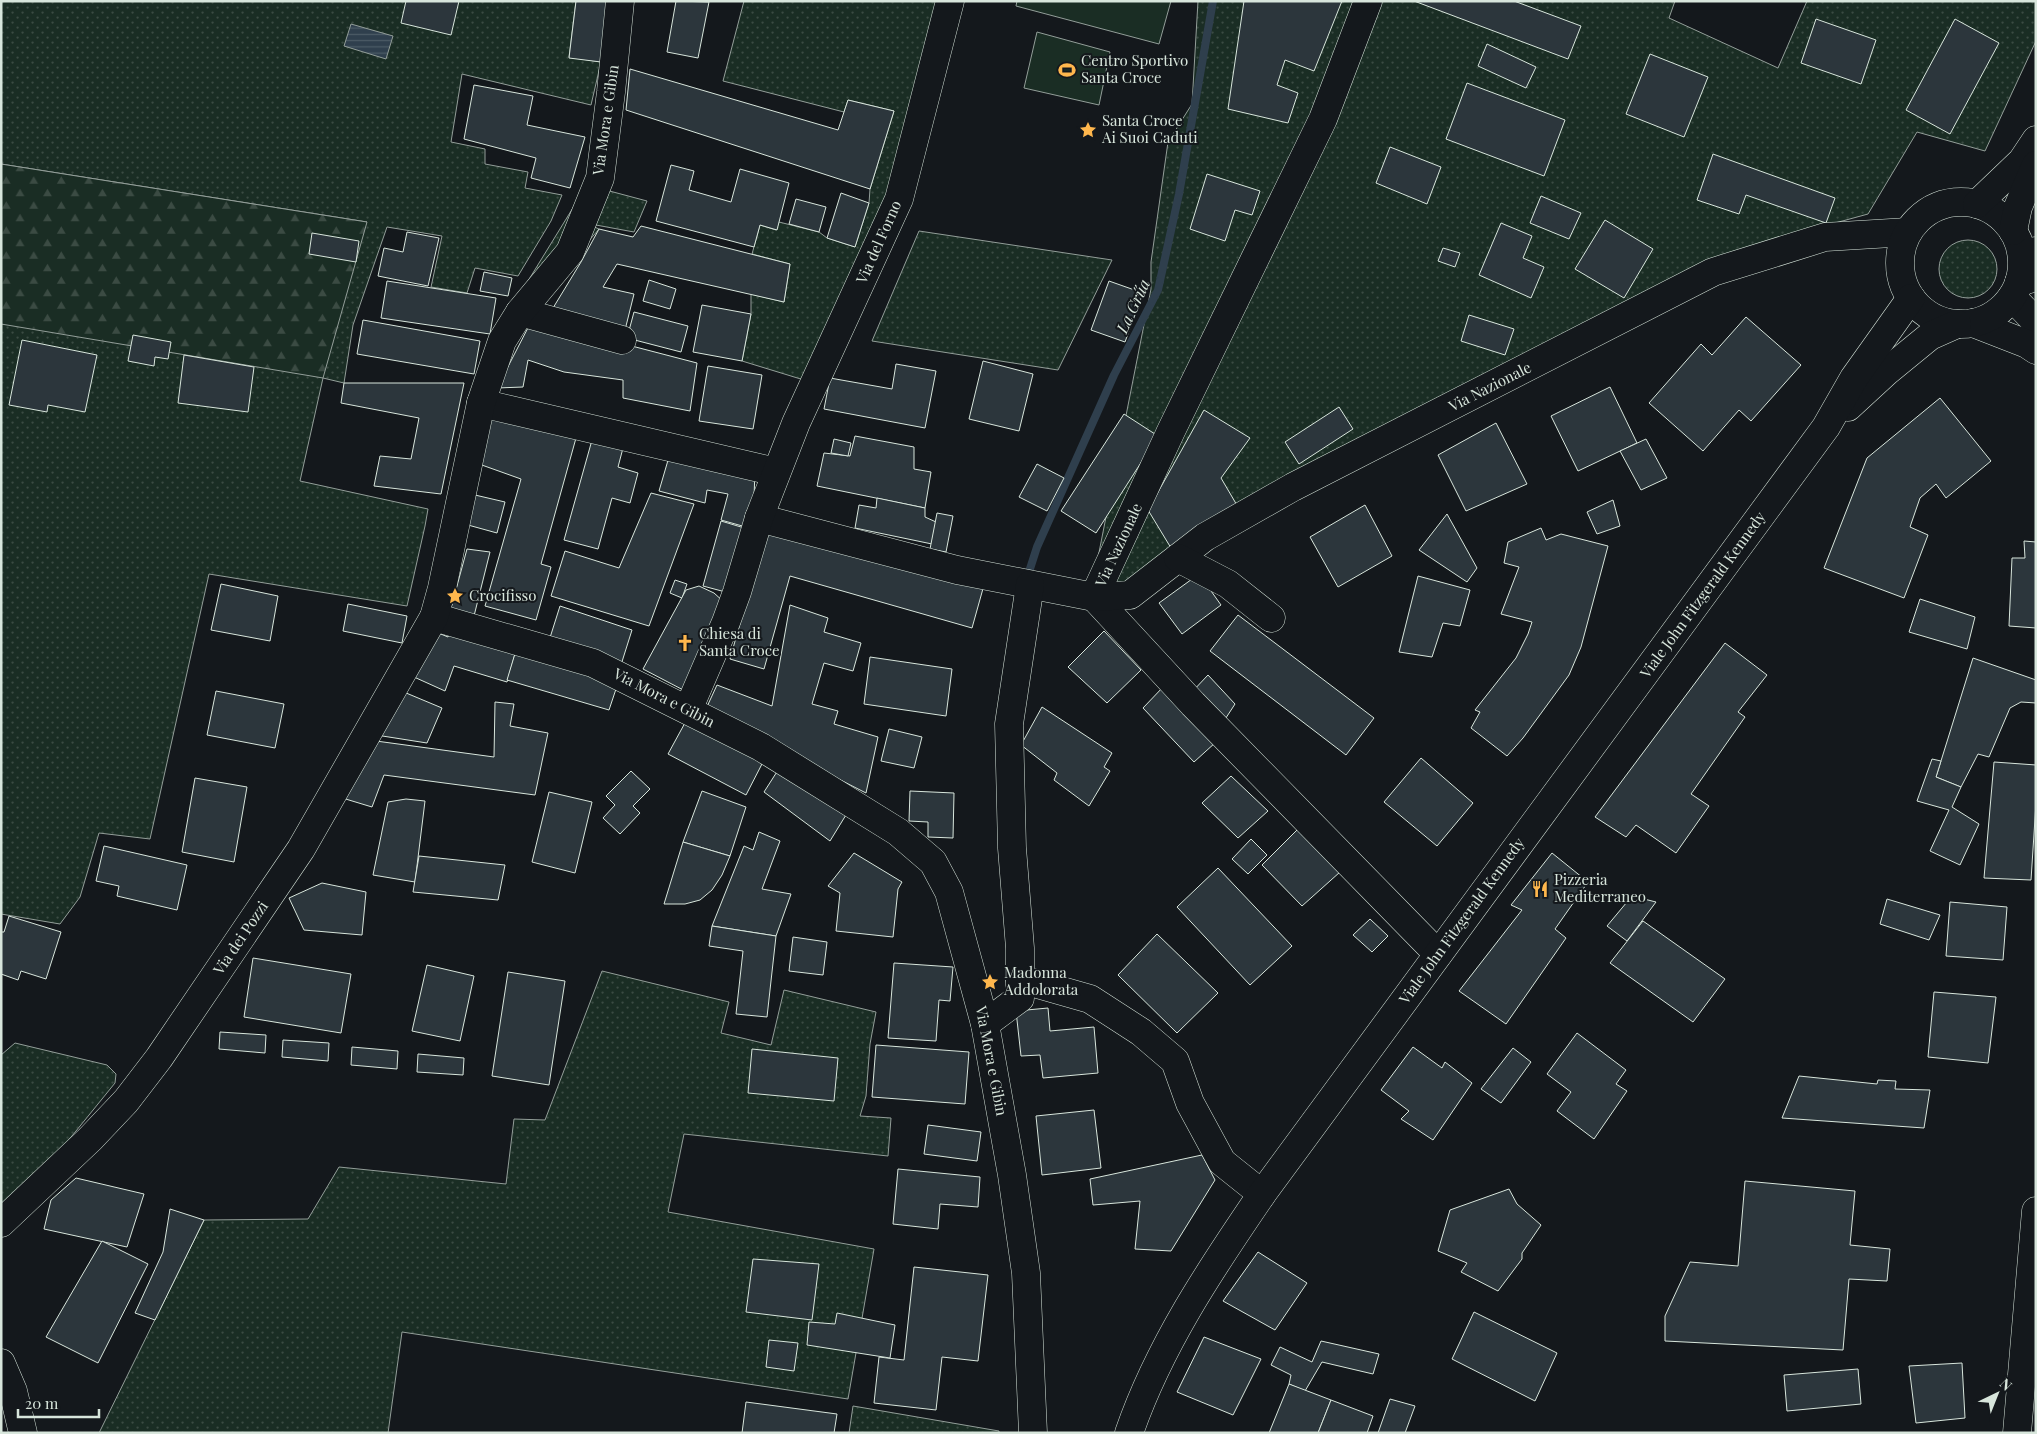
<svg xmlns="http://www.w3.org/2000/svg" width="2037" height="1434" font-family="'Playfair Display',serif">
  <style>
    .grass { fill: url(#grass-dots); stroke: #939e99 }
    .forest { fill: url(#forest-firs); stroke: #939e99 }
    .park { fill: #1a2d24; stroke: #939e99 }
    .water { fill: url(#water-rules); stroke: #939e99 }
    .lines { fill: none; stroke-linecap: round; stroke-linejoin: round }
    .stream { stroke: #2f3f4d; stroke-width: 8 }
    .building { fill: #2c363c; stroke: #d8e6dc }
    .minor-casing { stroke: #d8e6dc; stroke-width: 29 }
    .major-casing { stroke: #d8e6dc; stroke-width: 29 }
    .minor { stroke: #14181c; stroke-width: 28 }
    .major { stroke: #14181c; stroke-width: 28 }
    .labels { text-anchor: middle; stroke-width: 4; stroke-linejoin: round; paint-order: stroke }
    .poi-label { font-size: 15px; fill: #d8e6dc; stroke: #14181c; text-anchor: start }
    .street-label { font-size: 15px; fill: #d8e6dc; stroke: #14181c }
    .water-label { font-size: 16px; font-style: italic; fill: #d8e6dc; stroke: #14181c }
  </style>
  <defs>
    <pattern id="grass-dots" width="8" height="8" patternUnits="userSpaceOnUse" patternTransform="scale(1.25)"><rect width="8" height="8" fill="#1a2d24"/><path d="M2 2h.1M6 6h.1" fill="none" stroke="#3b4b43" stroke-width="1.8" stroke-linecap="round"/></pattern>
    <pattern id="forest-firs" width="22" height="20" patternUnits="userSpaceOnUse" patternTransform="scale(1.25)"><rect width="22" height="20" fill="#1a2d24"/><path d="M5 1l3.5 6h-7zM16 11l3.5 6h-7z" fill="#3b4b43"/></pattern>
    <pattern id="water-rules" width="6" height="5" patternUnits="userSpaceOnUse" patternTransform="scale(1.25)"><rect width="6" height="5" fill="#2f3f4d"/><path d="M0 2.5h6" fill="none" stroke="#4c5b66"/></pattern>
  </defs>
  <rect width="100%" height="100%" fill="#14181c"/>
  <g class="grass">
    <polygon points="1,1 576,1 569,57 601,62 591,105 462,74 451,142 485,149 485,164 528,172 525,188 562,195 551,221 518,276 475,268 467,293 431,287 442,236 387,227 353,325 344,383 323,378 300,481 428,509 425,526 407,606 209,574 150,839 99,833 80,897 60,924 1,914 1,324 367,222 1,164"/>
    <polygon points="744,1 945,1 893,196 804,380 742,361 751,314 751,294 784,302 790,264 752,254 760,225 776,230 779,222 819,232 827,238 855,247 869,203 870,189 894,111 848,100 844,112 723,81"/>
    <polygon points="1198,1 1366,1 1091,593 1151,289 1151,262 1168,142 1192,104"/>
    <polygon points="1370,1 1675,1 1669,18 1778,68 1807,1 2036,1 2036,41 1985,151 1917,132 1868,214 1773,240 1152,573 1102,592"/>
    <polygon points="587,185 647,201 634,232 585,223 599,229 527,314 512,307"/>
    <polygon points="919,231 1112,260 1058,370 872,341"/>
    <circle cx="1968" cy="269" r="29"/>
    <polygon points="602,971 729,1002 721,1033 771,1045 784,990 876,1012 870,1044 866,1096 860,1116 891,1118 888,1156 684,1134 668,1212 874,1249 848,1399 402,1332 388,1433 99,1433 204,1220 308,1219 339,1167 506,1184 514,1119 545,1120"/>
    <polygon points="15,1043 107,1065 116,1074 115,1083 63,1147 1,1206 1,1055"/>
    <polygon points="853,1406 999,1431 999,1433 849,1433"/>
  </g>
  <polygon class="forest" points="1,164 367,222 323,378 1,324"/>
  <g class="park">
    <polygon points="1017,1 1171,1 1159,44 1016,6"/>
    <polygon points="1037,32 1110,52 1099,105 1024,88"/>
  </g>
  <polygon class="water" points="351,24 393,36 386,59 344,46"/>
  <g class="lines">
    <polyline class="stream" points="1028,575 1037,547 1114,375 1158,290 1179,194 1213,1"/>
  </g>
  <g class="building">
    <polygon points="406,1 459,1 451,35 401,23"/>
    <polygon points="576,1 609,1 601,62 569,58"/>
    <polygon points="676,1 709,2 698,58 667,52"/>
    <polygon points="1244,1 1342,1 1314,71 1285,60 1277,85 1298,93 1288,123 1228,109"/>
    <polygon points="1414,1 1514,1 1581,26 1568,59"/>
    <polygon points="1816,19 1876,40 1861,84 1801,63"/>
    <polygon points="1955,19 1999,43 1950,134 1906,110"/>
    <polygon points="1487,44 1536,67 1526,88 1478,66"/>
    <polygon points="1650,54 1708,77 1684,137 1626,114"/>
    <polygon points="630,69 838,130 848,100 894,111 870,189 626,110"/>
    <polygon points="1467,83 1565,120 1544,176 1446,139"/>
    <polygon points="474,85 533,96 527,125 585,137 570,188 531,178 536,158 464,139"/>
    <polygon points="1390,147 1441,167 1427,204 1376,183"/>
    <polygon points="1713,154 1835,198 1826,223 1746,195 1739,214 1697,200"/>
    <polygon points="671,165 694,171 689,190 731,202 740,169 789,183 777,230 760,225 754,247 656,221"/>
    <polygon points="1207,174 1260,191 1252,215 1235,210 1225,241 1190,229"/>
    <polygon points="841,193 869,203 855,247 827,238"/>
    <polygon points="1541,196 1581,213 1569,239 1530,223"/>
    <polygon points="796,199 826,207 819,232 789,224"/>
    <polygon points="1605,220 1653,249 1624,298 1575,269"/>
    <polygon points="1501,223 1532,236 1523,258 1544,267 1531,298 1479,275"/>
    <polygon points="641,226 790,264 784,302 617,264 603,287 634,294 624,334 553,308 581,262 599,229 633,237"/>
    <polygon points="407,232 439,238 428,286 378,276 384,248 403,252"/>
    <polygon points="312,233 359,241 356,262 309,254"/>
    <polygon points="1443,248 1460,253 1455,267 1438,261"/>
    <polygon points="484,272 512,278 508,296 480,291"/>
    <polygon points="649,280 676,289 670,309 643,301"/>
    <polygon points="387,281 496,298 490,334 381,318"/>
    <polygon points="1109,281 1143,293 1125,342 1091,330"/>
    <polygon points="702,305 751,314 742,361 693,352"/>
    <polygon points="634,312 688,326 681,352 627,338"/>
    <polygon points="1469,315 1514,329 1505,355 1461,341"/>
    <polygon points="1746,317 1801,365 1751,421 1739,410 1703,451 1649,403 1701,344 1712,355"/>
    <polygon points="363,320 480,341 474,374 357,354"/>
    <polygon points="532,320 697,363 690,411 623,398 623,380 564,372 528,360 523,387 497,388"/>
    <polygon points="133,335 171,342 168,359 155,357 154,366 128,361"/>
    <polygon points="22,340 97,355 85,412 48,405 47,412 9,405"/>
    <polygon points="184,355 254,367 248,412 178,403"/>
    <polygon points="983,361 1033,374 1019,431 969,419"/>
    <polygon points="896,364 936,371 925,428 824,409 830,378 892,389"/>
    <polygon points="708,366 762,375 753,429 699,421"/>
    <polygon points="344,383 464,383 441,494 374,486 380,456 411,459 419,418 341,403"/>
    <polygon points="1610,387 1637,443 1578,471 1551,416"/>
    <polygon points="1940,398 1991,461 1946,498 1936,484 1920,498 1910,527 1928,535 1904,598 1824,568 1867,458"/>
    <polygon points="1339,407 1353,429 1299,464 1285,442"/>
    <polygon points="1204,410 1250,438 1221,478 1238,507 1171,548 1148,510"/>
    <polygon points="1124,414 1158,436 1096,533 1061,511"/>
    <polygon points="490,417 576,438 541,564 551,567 536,620 485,606 521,479 479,464"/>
    <polygon points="1496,423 1527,484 1466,511 1438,455"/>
    <polygon points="855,436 914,447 914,469 931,472 925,508 817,486 824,453 850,456"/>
    <polygon points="834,439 851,443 848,456 831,453"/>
    <polygon points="1646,439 1667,478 1641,490 1620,451"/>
    <polygon points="592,440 623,448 618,467 638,473 630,503 612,498 598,549 564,540"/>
    <polygon points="671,450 755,469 753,529 721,520 728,494 707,490 705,503 659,491"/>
    <polygon points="1037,464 1064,478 1047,511 1019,497"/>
    <polygon points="651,493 694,504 649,626 551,596 565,551 619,568"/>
    <polygon points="475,495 505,502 497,533 468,525"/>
    <polygon points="877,498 925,508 925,517 936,522 932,544 855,528 859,505 876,508"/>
    <polygon points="1613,500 1620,526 1597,534 1587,512"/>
    <polygon points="1365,505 1392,556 1338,587 1310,537"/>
    <polygon points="937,513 953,516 946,552 930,549"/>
    <polygon points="1447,514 1477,568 1467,582 1419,550"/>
    <polygon points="721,521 751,530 733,594 703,586"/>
    <polygon points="768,524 984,585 972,628 790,576 764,669 730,659"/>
    <polygon points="1541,528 1546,540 1561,534 1608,546 1581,647 1569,675 1523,738 1507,756 1471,728 1480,712 1475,710 1516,658 1528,634 1532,622 1501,614 1519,567 1504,563 1508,542"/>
    <polygon points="2024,541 2036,542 2036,628 2009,626 2012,558 2025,558"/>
    <polygon points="467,549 490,552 474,616 451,608"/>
    <polygon points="1199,574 1221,605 1182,634 1159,603"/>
    <polygon points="1418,576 1470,590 1460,626 1443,623 1432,657 1399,652"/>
    <polygon points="675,580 687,584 682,598 670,593"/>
    <polygon points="221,584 278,596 270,641 211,630"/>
    <polygon points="699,586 714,593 724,602 689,693 643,669 686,590"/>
    <polygon points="1920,599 1975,617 1967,649 1909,632"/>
    <polygon points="348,604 407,616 402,643 343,631"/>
    <polygon points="790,605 828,618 824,632 861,643 853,671 824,663 812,704 838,711 834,724 878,737 866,793 705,711 717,685 772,706"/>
    <polygon points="560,606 632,630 620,668 548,644"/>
    <polygon points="1238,615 1374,718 1346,755 1210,651"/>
    <polygon points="451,628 517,647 507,682 454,666 445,691 414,677 436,632 448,637"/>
    <polygon points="1104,631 1141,670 1107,703 1068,667"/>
    <polygon points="1725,643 1767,675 1738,712 1745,717 1691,794 1709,806 1676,853 1636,825 1626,837 1595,817"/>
    <polygon points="517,647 618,683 609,710 507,680"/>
    <polygon points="870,657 952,669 946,716 864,704"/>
    <polygon points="1973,658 2036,680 2036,703 2021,702 2010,708 1989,757 1978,754 1961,787 1936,777"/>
    <polygon points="1208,675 1235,704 1222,724 1190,694"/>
    <polygon points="1164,686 1216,742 1194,762 1143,708"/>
    <polygon points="399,690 442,708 427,743 376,735"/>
    <polygon points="216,691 284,704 275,748 207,735"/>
    <polygon points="495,702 514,704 510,726 548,733 535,795 384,775 372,807 339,797 376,741 494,757"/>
    <polygon points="1042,707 1112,753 1104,767 1110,771 1089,806 1054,780 1057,773 1021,745"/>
    <polygon points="686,721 763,762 746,795 668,754"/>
    <polygon points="889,729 922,737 914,768 881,761"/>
    <polygon points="1421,758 1473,803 1437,846 1384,802"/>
    <polygon points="1932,759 1941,761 1936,777 1961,787 1952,807 1979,824 1960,865 1930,851 1949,810 1917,801"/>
    <polygon points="1994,762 2036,765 2036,803 2031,880 1984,878"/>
    <polygon points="780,767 849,810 830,841 764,792"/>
    <polygon points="631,771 650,789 633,806 640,813 620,834 603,818 615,805 606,796"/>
    <polygon points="1231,776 1268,811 1238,838 1202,803"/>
    <polygon points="195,778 247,787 234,862 182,852"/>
    <polygon points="702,791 746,807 730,856 683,842"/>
    <polygon points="910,791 954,793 953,838 928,837 928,822 909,821"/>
    <polygon points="549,792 592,802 575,873 532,862"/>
    <polygon points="406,799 425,801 415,882 373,875 388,802"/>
    <polygon points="1299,828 1340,872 1302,906 1262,865"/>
    <polygon points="759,832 780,841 762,889 791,894 776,936 712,926 744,846 753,850"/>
    <polygon points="1251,839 1267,855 1248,874 1232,859"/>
    <polygon points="683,842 730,856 722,875 712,890 700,900 685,904 664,904"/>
    <polygon points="104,846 187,865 177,910 117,896 119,886 96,881"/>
    <polygon points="854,853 902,882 898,889 893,937 836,931 840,893 828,886"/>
    <polygon points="1552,853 1588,882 1555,929 1566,938 1506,1024 1459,991 1522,910 1511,905"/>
    <polygon points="419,856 505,865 498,900 413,892"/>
    <polygon points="1218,868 1292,946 1250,985 1177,907"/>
    <polygon points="322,883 366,892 362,935 304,930 289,898"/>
    <polygon points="1632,896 1656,902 1627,941 1607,926"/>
    <polygon points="1887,899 1940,915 1929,940 1880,924"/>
    <polygon points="1950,902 2007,907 2003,960 1946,956"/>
    <polygon points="9,916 61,932 46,979 21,971 18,980 1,974 1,932 4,932"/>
    <polygon points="1370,919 1388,936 1372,952 1353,935"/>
    <polygon points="1643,921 1725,979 1693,1022 1610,963"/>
    <polygon points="712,926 776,936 767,1017 736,1014 743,951 709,946"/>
    <polygon points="1157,934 1218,993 1177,1033 1118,975"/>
    <polygon points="793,937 827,942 823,975 789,971"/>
    <polygon points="253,958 351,974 341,1033 244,1017"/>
    <polygon points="894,963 953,967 950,1001 939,1000 936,1041 888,1038"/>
    <polygon points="427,965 474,976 460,1041 412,1031"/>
    <polygon points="508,972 565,981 549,1085 492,1076"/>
    <polygon points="1934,992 1996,997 1988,1063 1928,1057"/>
    <polygon points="1048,1008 1050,1031 1094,1027 1098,1073 1043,1078 1040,1055 1021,1056 1016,1011"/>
    <polygon points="220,1032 266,1035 265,1053 219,1049"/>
    <polygon points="1577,1033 1626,1070 1616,1084 1627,1091 1594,1139 1557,1111 1571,1092 1547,1074"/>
    <polygon points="283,1040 329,1043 328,1061 282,1057"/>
    <polygon points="876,1045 969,1052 965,1104 872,1097"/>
    <polygon points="352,1047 398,1051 397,1069 351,1065"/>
    <polygon points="1413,1047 1442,1068 1445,1062 1472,1083 1433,1140 1401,1119 1409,1111 1381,1090"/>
    <polygon points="1513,1048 1531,1062 1501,1103 1481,1089"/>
    <polygon points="752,1049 838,1058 834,1101 748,1093"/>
    <polygon points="418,1054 464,1058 463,1075 417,1072"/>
    <polygon points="1799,1076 1877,1084 1878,1080 1896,1081 1895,1089 1930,1090 1924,1128 1782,1118"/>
    <polygon points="1094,1110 1101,1168 1042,1175 1036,1116"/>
    <polygon points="928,1125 981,1132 977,1161 924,1154"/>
    <polygon points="1202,1155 1215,1180 1171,1251 1135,1249 1140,1201 1093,1205 1090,1179"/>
    <polygon points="898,1169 980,1177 978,1207 940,1204 938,1229 893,1224"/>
    <polygon points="76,1178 144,1194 127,1247 44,1229 51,1200"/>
    <polygon points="1745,1181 1855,1191 1850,1245 1890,1249 1887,1281 1849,1279 1843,1350 1665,1341 1665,1316 1690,1262 1738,1266"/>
    <polygon points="1509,1189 1517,1204 1541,1225 1522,1253 1522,1259 1498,1291 1461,1272 1467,1263 1438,1251 1450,1210"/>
    <polygon points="170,1209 204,1220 155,1320 135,1313 163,1252"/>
    <polygon points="102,1241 148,1264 98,1363 46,1337"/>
    <polygon points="1258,1252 1307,1283 1275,1330 1223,1301"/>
    <polygon points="753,1259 819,1264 812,1320 746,1312"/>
    <polygon points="914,1267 988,1275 978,1361 942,1357 936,1410 874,1403 879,1357 904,1360"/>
    <polygon points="1474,1312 1557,1353 1535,1401 1452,1359"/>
    <polygon points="837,1313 895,1325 890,1358 807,1345 809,1322 835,1324"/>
    <polygon points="1204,1337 1261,1359 1233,1415 1177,1392"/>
    <polygon points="769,1340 798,1343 794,1371 766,1367"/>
    <polygon points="1321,1341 1379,1354 1373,1374 1322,1362 1305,1391 1289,1384 1291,1375 1271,1365 1280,1347 1312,1362"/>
    <polygon points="1962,1363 1965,1418 1916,1423 1909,1366"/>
    <polygon points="1858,1369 1861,1404 1787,1411 1784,1375"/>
    <polygon points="1289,1384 1331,1400 1318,1433 1269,1433"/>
    <polygon points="1390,1399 1415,1406 1405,1433 1378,1433"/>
    <polygon points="1331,1400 1373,1416 1367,1433 1318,1433"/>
    <polygon points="746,1402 837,1414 834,1433 742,1433"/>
  </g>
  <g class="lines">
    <g class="minor-casing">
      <g id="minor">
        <polyline points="1368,1 1323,119 1171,431 1094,597 1193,704 1438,954"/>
        <polyline points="2022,254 2036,251"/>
        <polyline points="2019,282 2036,277"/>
        <polyline points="2012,297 2036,322"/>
        <polyline points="520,312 622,340"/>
        <polyline points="1973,323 2027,344 2036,350"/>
        <polyline points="481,403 776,472"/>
        <polyline points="759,518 957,570 1094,597 1130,595 1205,537 1293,487 1713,272 1825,237 1908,232"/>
        <polyline points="1178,558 1228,584 1271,618"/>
        <polyline points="434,617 593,663 761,747 898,832 933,862 949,892 985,1024 1012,1175 1026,1273 1033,1433"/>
        <polyline points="688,710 726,622 737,592 759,518 796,423 899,199 950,1"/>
        <polyline points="1020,979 1090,999 1141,1032 1175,1061 1190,1103 1222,1162 1262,1194"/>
        <polyline points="985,1024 1020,998 1020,948 1012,848 1009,724 1030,585"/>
        <polyline points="1,1223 90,1139 126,1101 159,1058 301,849 434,617 442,588 481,403 502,341 520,312 570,252 600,178 611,92 620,1"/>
        <polyline points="1,1363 13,1391 23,1433"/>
        <polyline points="2017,1433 2036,1211"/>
      </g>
    </g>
    <g class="major-casing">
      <g id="major">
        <circle cx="1961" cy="263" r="61"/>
        <polyline points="1977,204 2022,161 2036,140"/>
        <polyline points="2013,231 2018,207 2036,165"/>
        <polyline points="1848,407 1886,372 1930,336 1957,324"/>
        <path d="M1129,1433c30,-87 81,-163 133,-239l564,-767 28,-49 57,-80"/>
      </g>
    </g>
    <use href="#minor" class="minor"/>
    <use href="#major" class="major"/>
  </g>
  <defs>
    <g id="stadium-bare" transform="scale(1.35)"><path d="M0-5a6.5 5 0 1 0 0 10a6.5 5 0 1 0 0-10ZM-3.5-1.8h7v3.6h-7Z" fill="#ffb74d" stroke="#14181c" stroke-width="2.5" paint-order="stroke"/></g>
    <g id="sight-bare" transform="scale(1.35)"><path d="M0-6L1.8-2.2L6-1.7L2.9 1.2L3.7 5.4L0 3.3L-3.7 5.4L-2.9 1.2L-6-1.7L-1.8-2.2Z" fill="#ffb74d" stroke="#14181c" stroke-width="2.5" paint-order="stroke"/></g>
    <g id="church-bare" transform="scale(1.35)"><path d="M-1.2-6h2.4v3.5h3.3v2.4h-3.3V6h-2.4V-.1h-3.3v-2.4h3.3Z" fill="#ffb74d" stroke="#14181c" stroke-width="2.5" paint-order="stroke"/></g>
    <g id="restaurant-bare" transform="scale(1.35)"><path d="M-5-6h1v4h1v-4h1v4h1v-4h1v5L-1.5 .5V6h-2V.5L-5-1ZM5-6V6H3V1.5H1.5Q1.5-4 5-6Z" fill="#ffb74d" stroke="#14181c" stroke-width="2.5" paint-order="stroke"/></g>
  </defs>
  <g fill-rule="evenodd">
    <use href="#stadium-bare" x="1067" y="70"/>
    <use href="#sight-bare" x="1088" y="130"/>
    <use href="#sight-bare" x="455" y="596"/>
    <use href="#church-bare" x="685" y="643"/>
    <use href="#restaurant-bare" x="1540" y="889"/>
    <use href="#sight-bare" x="990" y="982"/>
  </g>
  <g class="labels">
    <g class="poi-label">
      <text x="1081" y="66">Centro Sportivo<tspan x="1081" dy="17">Santa Croce</tspan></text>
      <text x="1102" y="126">Santa Croce<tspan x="1102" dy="17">Ai Suoi Caduti</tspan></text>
      <text x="469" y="601">Crocifisso</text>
      <text x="699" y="639">Chiesa di<tspan x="699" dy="17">Santa Croce</tspan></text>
      <text x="1554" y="885">Pizzeria<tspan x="1554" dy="17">Mediterraneo</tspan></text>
      <text x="1004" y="978">Madonna<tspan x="1004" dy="17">Addolorata</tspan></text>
    </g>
    <g class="street-label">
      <text transform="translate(606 120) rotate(-82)" y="5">Via Mora e Gibin</text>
      <text transform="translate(879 242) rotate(-66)" y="5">Via del Forno</text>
      <text transform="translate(1490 387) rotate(-27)" y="5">Via Nazionale</text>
      <text transform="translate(1119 545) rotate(-65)" y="5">Via Nazionale</text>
      <text transform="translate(1703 595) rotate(-54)" y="5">Viale John Fitzgerald Kennedy</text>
      <text transform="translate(664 698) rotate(27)" y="5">Via Mora e Gibin</text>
      <text transform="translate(1462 921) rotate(-54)" y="5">Viale John Fitzgerald Kennedy</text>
      <text transform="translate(241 938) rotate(-56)" y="5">Via dei Pozzi</text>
      <text transform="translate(991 1061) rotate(79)" y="5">Via Mora e Gibin</text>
    </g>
    <g class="water-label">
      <text transform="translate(1133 306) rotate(-65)" y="6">La Grűa</text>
    </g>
  </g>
  <rect width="2037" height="1434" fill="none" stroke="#d8e6dc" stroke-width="5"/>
  <g transform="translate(1997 1394) rotate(43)" stroke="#14181c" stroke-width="4" paint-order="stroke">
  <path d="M0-4L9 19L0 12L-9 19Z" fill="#d8e6dc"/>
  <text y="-8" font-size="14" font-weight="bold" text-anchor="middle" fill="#d8e6dc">N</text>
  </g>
  <path d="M18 1409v8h81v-8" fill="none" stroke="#d8e6dc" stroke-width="2.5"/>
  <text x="25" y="1409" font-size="15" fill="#d8e6dc" stroke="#14181c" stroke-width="4" paint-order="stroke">20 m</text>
</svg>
